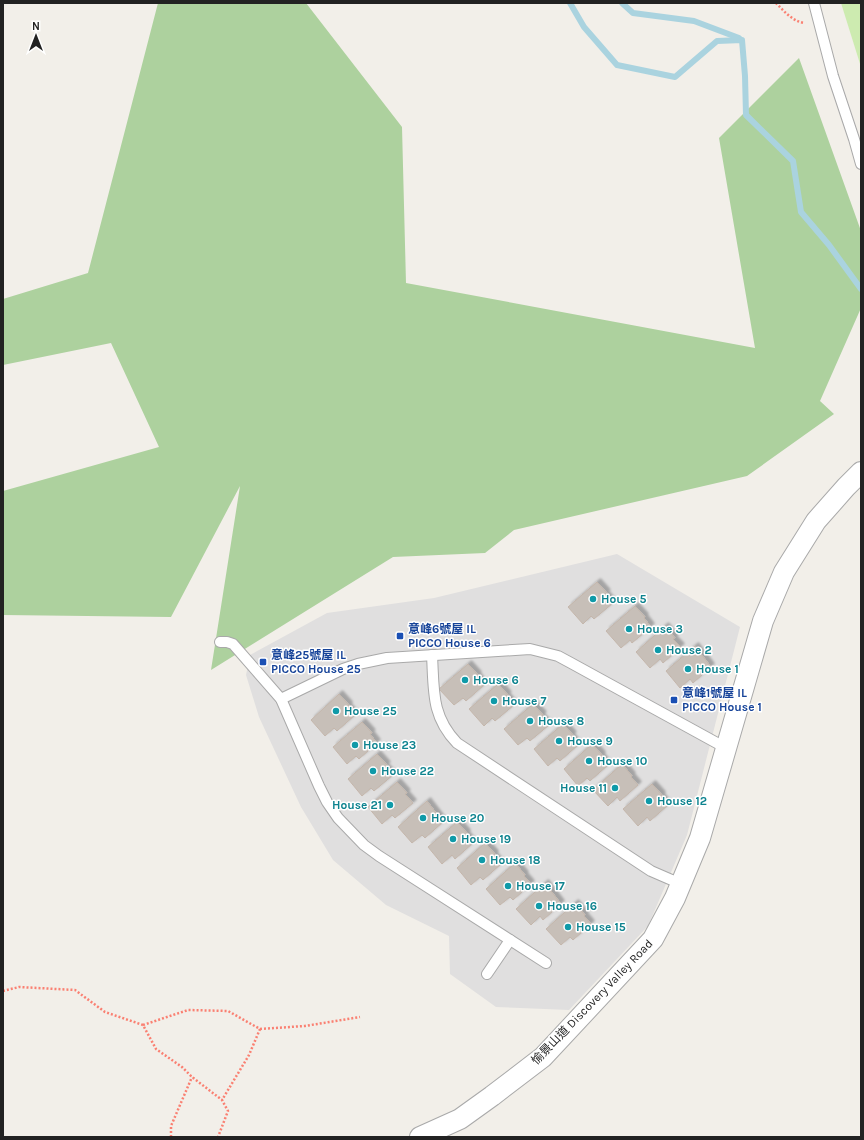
<svg xmlns="http://www.w3.org/2000/svg" width="864" height="1140" font-family="Karla,'Noto Sans TC',sans-serif">
  <style>
    .residential { fill: #e0dfdf }
    .grass { fill: #cdebb0 }
    .forest { fill: #add19e }
    .lines { fill: none; stroke-linecap: round; stroke-linejoin: round }
    .stream { stroke: #aad3df; stroke-width: 6 }
    .building { fill: #c7bfb8; stroke: #c4b6ab; filter: url(#shadow) }
    .lane-casing { stroke: #a9a9a9; stroke-width: 12 }
    .street-casing { stroke: #a9a9a9; stroke-width: 22 }
    .path { stroke: #fa8072; stroke-width: 2.5; stroke-dasharray: 2 2; stroke-linecap: butt }
    .lane { stroke: #fff; stroke-width: 10 }
    .street { stroke: #fff; stroke-width: 20 }
    .culture-dot { fill: #0f9aa8; stroke: #fff; stroke-width: 1.5 }
    .transit-dot { fill: #1a4fb4; stroke: #fff; stroke-width: 1.5 }
    .labels { text-anchor: middle; stroke-width: 3; stroke-linejoin: round; paint-order: stroke }
    .culture-label { font-size: 12px; font-weight: bold; fill: #0d838f; stroke: #fff; text-anchor: start }
    .transit-label { font-size: 12px; font-weight: bold; fill: #164399; stroke: #fff; text-anchor: start }
    .street-label { font-size: 12px; fill: #222; stroke: #fff }
  </style>
  <defs>
    <filter id="shadow"><feDropShadow dx="3.5" dy="-3.5" stdDeviation="1" flood-color="#0004"/></filter>
  </defs>
  <rect width="100%" height="100%" fill="#f2efe9"/>
  <polygon class="residential" points="617,554 740,627 687,835 648,926 569,1010 496,1007 450,974 449,936 386,905 333,860 301,807 259,717 246,675 250,655 327,613 434,598"/>
  <polygon class="grass" points="841,3 861,3 861,67"/>
  <polygon class="forest" points="158,3 306,3 402,127 406,283 755,348 719,138 799,58 861,231 861,308 820,401 834,414 747,476 514,530 485,553 393,557 211,670 240,486 171,617 3,615 3,491 159,447 111,343 3,365 3,299 88,273"/>
  <g class="lines">
    <g class="stream">
      <polyline points="570,3 584,27 617,65 675,77 717,41 742,40 745,76 746,115 793,161 801,212 829,245 861,289"/>
      <polyline points="622,3 633,13 694,21 739,38"/>
    </g>
  </g>
  <g class="building">
    <polygon points="597,582 607,593 605,594 613,603 594,619 591,616 583,624 568,607"/>
    <polygon points="635,606 645,617 644,618 651,627 632,643 630,640 621,648 606,631"/>
    <polygon points="665,626 675,638 673,639 681,647 663,663 660,659 650,668 636,652"/>
    <polygon points="695,646 711,667 693,683 690,679 680,688 666,671"/>
    <polygon points="468,664 478,675 477,676 484,685 466,701 463,698 454,705 439,689"/>
    <polygon points="498,684 508,695 506,696 514,705 495,721 492,718 484,726 469,709"/>
    <polygon points="339,694 349,705 348,707 355,715 337,731 334,728 325,736 311,720"/>
    <polygon points="533,704 543,715 541,717 549,725 530,741 527,738 518,745 504,729"/>
    <polygon points="362,722 372,733 370,734 377,743 359,759 356,756 347,764 333,747"/>
    <polygon points="563,724 573,735 571,737 578,745 560,761 557,758 548,766 534,749"/>
    <polygon points="592,744 602,755 601,757 608,765 590,781 587,778 578,786 564,769"/>
    <polygon points="377,754 387,765 385,767 393,775 374,791 371,788 362,796 348,779"/>
    <polygon points="622,764 632,776 631,777 638,785 620,801 617,797 608,806 593,790"/>
    <polygon points="397,782 407,793 405,794 413,803 395,818 392,815 382,824 368,807"/>
    <polygon points="652,784 662,795 661,797 668,805 650,821 647,817 638,826 623,809"/>
    <polygon points="427,801 443,822 425,838 422,835 412,843 398,827"/>
    <polygon points="457,822 467,833 466,835 473,843 455,859 452,855 442,864 428,847"/>
    <polygon points="485,843 495,854 494,856 501,864 483,880 480,877 471,885 457,868"/>
    <polygon points="515,863 525,875 524,876 531,884 513,900 510,897 500,905 486,889"/>
    <polygon points="545,883 561,904 543,920 540,916 531,925 516,909"/>
    <polygon points="575,903 585,915 584,916 591,924 573,940 570,937 561,945 546,929"/>
  </g>
  <g class="lines">
    <g class="lane-casing">
      <g id="lane">
        <polyline points="814,3 833,76 854,139 861,164"/>
        <polyline points="220,642 227,642 233,644 281,699 319,786 327,802 338,818 364,845 379,856 546,963"/>
        <path d="M432,655c2,35 -1,61 25,88l194,128 30,13"/>
        <polyline points="281,699 343,669 358,664 387,658 530,649 558,656 571,663 726,748"/>
        <polyline points="487,974 510,940"/>
      </g>
    </g>
    <g class="street-casing">
      <polyline id="street" points="420,1137 460,1119 492,1096 543,1057 653,939 675,898 700,838 763,621 784,572 816,521 846,487 861,472"/>
    </g>
    <g class="path">
      <path d="M776,3c8,8 16,18 28,20"/>
      <polyline points="3,991 19,987 75,990 105,1012 143,1025 156,1049 182,1067 192,1077 222,1100 228,1111 218,1137"/>
      <polyline points="143,1025 188,1010 228,1011 260,1029 249,1055 222,1100"/>
      <polyline points="260,1029 305,1026 360,1017"/>
      <polyline points="171,1137 171,1126 192,1077"/>
    </g>
    <use href="#lane" class="lane"/>
    <use href="#street" class="street"/>
  </g>
  <g class="culture-dot">
    <circle cx="593" cy="599" r="4"/>
    <circle cx="629" cy="629" r="4"/>
    <circle cx="658" cy="650" r="4"/>
    <circle cx="688" cy="669" r="4"/>
    <circle cx="465" cy="680" r="4"/>
    <circle cx="494" cy="701" r="4"/>
    <circle cx="336" cy="711" r="4"/>
    <circle cx="530" cy="721" r="4"/>
    <circle cx="559" cy="741" r="4"/>
    <circle cx="355" cy="745" r="4"/>
    <circle cx="589" cy="761" r="4"/>
    <circle cx="373" cy="771" r="4"/>
    <circle cx="615" cy="788" r="4"/>
    <circle cx="649" cy="801" r="4"/>
    <circle cx="390" cy="805" r="4"/>
    <circle cx="423" cy="818" r="4"/>
    <circle cx="453" cy="839" r="4"/>
    <circle cx="482" cy="860" r="4"/>
    <circle cx="508" cy="886" r="4"/>
    <circle cx="539" cy="906" r="4"/>
    <circle cx="568" cy="927" r="4"/>
  </g>
  <g class="transit-dot">
    <rect x="396" y="632" width="8" height="8" rx="2"/>
    <rect x="259" y="658" width="8" height="8" rx="2"/>
    <rect x="670" y="696" width="8" height="8" rx="2"/>
  </g>
  <g class="labels">
    <g class="culture-label">
      <text x="601" y="603">House 5</text>
      <text x="637" y="633">House 3</text>
      <text x="666" y="654">House 2</text>
      <text x="696" y="673">House 1</text>
      <text x="473" y="684">House 6</text>
      <text x="502" y="705">House 7</text>
      <text x="344" y="715">House 25</text>
      <text x="538" y="725">House 8</text>
      <text x="567" y="745">House 9</text>
      <text x="363" y="749">House 23</text>
      <text x="597" y="765">House 10</text>
      <text x="381" y="775">House 22</text>
      <text x="607" y="792" text-anchor="end">House 11</text>
      <text x="657" y="805">House 12</text>
      <text x="382" y="809" text-anchor="end">House 21</text>
      <text x="431" y="822">House 20</text>
      <text x="461" y="843">House 19</text>
      <text x="490" y="864">House 18</text>
      <text x="516" y="890">House 17</text>
      <text x="547" y="910">House 16</text>
      <text x="576" y="931">House 15</text>
    </g>
    <g class="transit-label">
      <text x="408" y="633">意峰6號屋 IL<tspan x="408" dy="14">PICCO House 6</tspan></text>
      <text x="271" y="659">意峰25號屋 IL<tspan x="271" dy="14">PICCO House 25</tspan></text>
      <text x="682" y="697">意峰1號屋 IL<tspan x="682" dy="14">PICCO House 1</tspan></text>
    </g>
    <g class="street-label">
      <text transform="translate(592 1002) rotate(-46)" y="4">愉景山道 Discovery Valley Road</text>
    </g>
  </g>
  <rect width="864" height="1140" fill="none" stroke="#222222" stroke-width="8"/>
  <g transform="translate(36 36)" stroke="#ffffff" stroke-width="3" paint-order="stroke">
  <path d="M0-3L7 15L0 10L-7 15Z" fill="#222222"/>
  <text y="-6" font-size="11" font-weight="bold" text-anchor="middle" fill="#222222">N</text>
  </g>
</svg>
